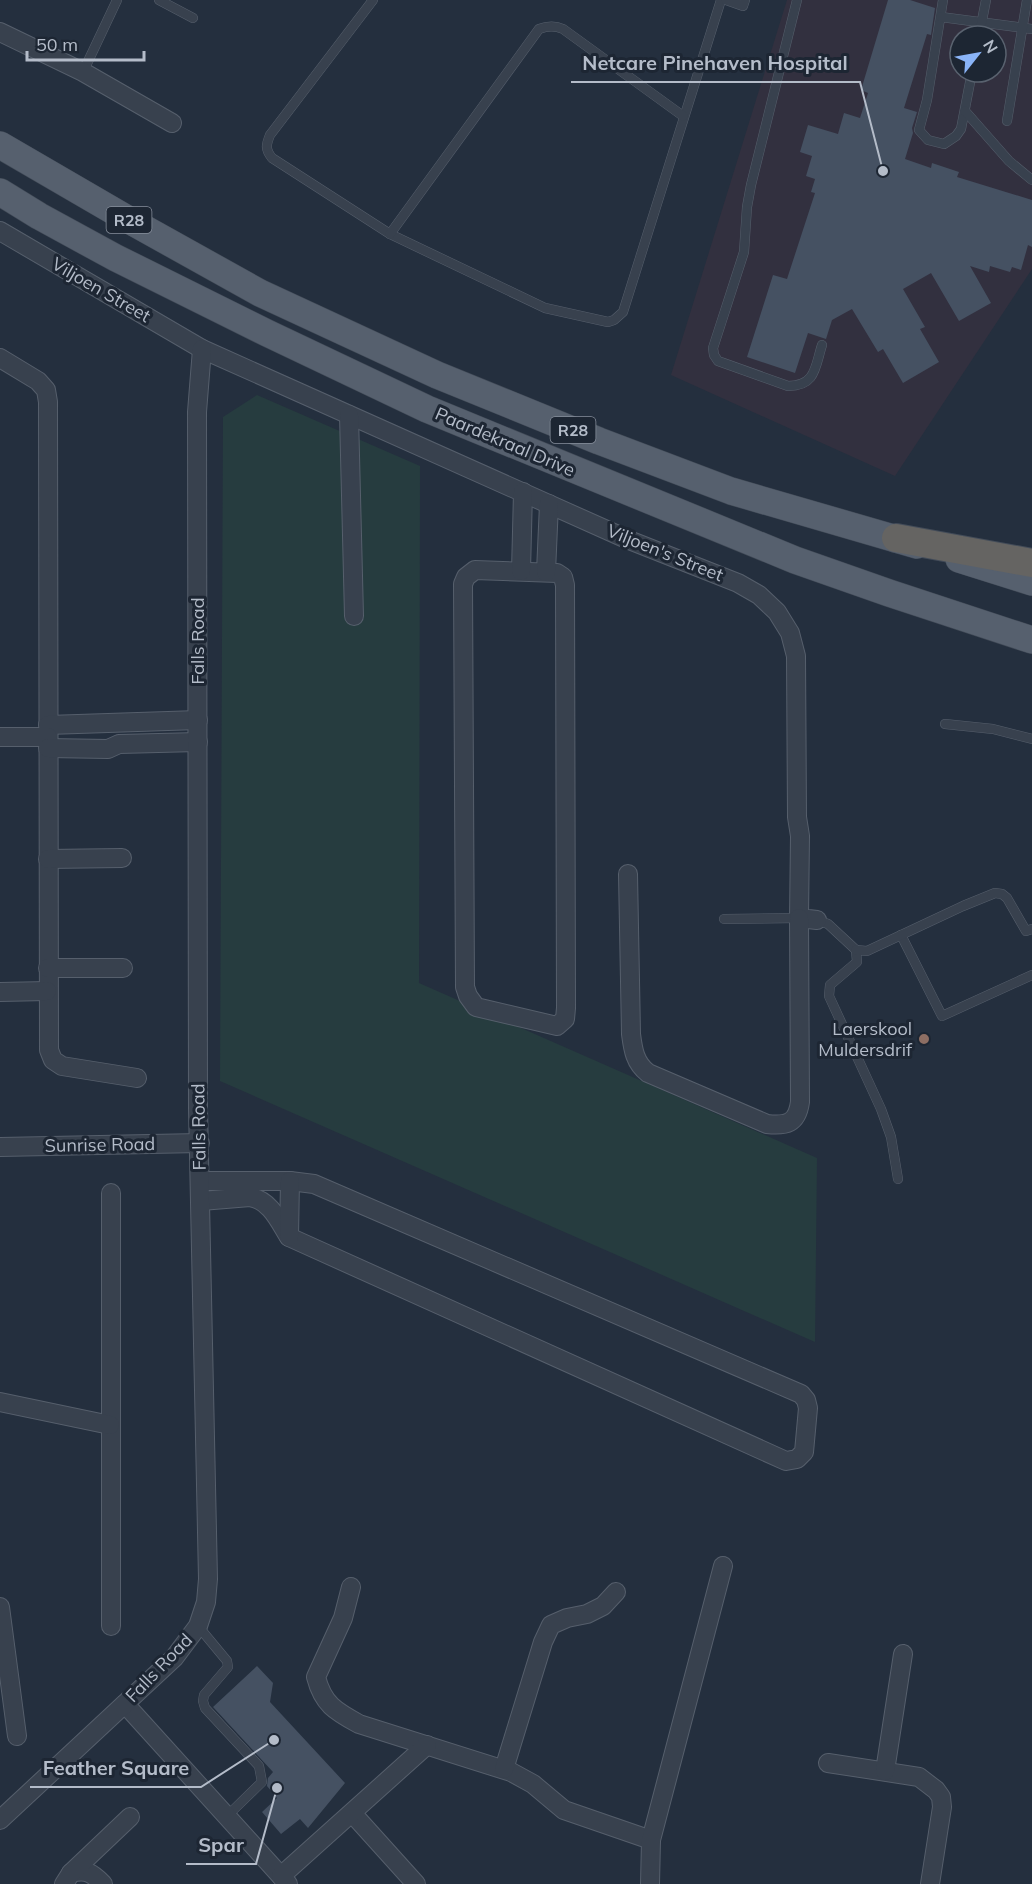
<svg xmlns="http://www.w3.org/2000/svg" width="1032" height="1884" font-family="Mulish,sans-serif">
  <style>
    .medical { fill: #32303f; fill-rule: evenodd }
    .green { fill: #263c3f }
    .building { fill: #455162 }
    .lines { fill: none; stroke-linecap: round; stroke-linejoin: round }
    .service-casing { stroke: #565f6c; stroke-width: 10 }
    .minor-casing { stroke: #565f6c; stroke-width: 20 }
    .primary-casing { stroke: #414a57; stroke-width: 28 }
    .trunk-casing { stroke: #434c59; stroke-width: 30 }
    .service { stroke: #38414e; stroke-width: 9 }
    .minor { stroke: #38414e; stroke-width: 18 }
    .primary { stroke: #56606e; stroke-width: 27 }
    .trunk { stroke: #656462; stroke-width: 28 }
    .education-dot { fill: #8d6e63; stroke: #1d2633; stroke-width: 2 }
    .labels { text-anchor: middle; stroke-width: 6; stroke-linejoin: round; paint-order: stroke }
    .shield { fill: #1d2633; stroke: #878f9c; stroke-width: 1.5 }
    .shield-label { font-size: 16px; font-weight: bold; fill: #b4bcc9 }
    .street-label { font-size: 18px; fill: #b4bcc9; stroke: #1d2633 }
    .poi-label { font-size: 18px; fill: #b4bcc9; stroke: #1d2633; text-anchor: end }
    .leader { fill: none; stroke: #b4bcc9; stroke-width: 2 }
    .callout-dot { fill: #b4bcc9; stroke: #1d2633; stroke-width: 2 }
    .callout-label { font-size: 20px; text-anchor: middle; font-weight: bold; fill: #b4bcc9; stroke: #1d2633; stroke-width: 6; stroke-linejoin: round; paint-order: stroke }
  </style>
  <rect width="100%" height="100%" fill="#242f3e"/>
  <path class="medical" d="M787,0h245v269l-137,207 -224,-101zM960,36h36v36h-36z"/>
  <polygon class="green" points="257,395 420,466 419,983 817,1158 815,1342 220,1081 223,417"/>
  <g class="building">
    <polygon points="888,0 910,0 935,8 931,35 927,34 904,108 917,112 912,128 913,133 905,159 931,168 932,163 959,172 957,177 1032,200 1032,247 1028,245 1021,270 1012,267 1010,272 990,266 989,272 970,266 991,303 959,321 931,273 903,289 925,327 920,329 939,362 903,383 883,349 878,352 852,309 832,320 826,339 808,333 795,373 747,357 773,275 787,279 815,193 811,192 815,179 806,176 812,156 800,152 808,125 838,134 844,113 860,118 868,93 861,90"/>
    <polygon points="257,1666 273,1683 270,1702 345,1783 308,1828 300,1819 281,1834 262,1812 277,1798 267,1786 268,1778 273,1772 213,1707"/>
  </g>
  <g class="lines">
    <g class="service-casing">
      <g id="service">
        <polyline points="159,0 193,18"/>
        <path d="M373,0l-103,135c-4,10 -5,14 2,23l118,76 155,74 63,14 6,-2 9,-8 98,-312"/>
        <polyline points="726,0 743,6 745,0"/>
        <path d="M797,0l-46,185 -4,22 -3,45 -31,96 1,7 4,6 70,25c28,0 27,-19 34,-41"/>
        <polyline points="943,0 927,100 919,130 928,140 944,144 956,136 961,129 972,72"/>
        <polyline points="941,17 1032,29"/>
        <polyline points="979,36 986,0"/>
        <polyline points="83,72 117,0"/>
        <polyline points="965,111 1009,161 1032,180"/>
        <polyline points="1007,121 1027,0"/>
        <path d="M390,234l149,-205c8,-3 15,-4 24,0l120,87"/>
        <polyline points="945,724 993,729 1032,739"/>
        <polyline points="724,919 799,918"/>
        <polyline points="817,920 828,924 856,950"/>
        <polyline points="901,935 942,1016 1032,975"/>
        <polyline points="856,950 857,962 830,985 829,996 881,1109 891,1137 898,1179"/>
        <polyline points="856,950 867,951 963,906 995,893 1002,894 1007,898 1026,931 1032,929"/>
        <polyline points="198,1626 227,1661 228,1667 204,1695 203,1701 205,1708 259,1766 262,1782 227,1816"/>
      </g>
    </g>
    <g class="minor-casing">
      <g id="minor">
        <polyline points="0,32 83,72 172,123"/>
        <polyline points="0,231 202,349 629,540 738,583 759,595 777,612 790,633 796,656 797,817 800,836 799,918 817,920"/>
        <polyline points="0,358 38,381 46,390 48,402 49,1050 53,1060 62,1066 137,1078"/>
        <polyline points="349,415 354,616"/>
        <polygon points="475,570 557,573 563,577 565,585 566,1008 565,1019 557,1026 476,1007 468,996 465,987 463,584 466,577"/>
        <polyline points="521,571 523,492"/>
        <polyline points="546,572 549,504"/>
        <polyline points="48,725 198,720"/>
        <polyline points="0,737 48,737"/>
        <polyline points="48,748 108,749 119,744 198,742"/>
        <polyline points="48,859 122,858"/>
        <path d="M628,874l3,160c2,16 4,29 17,39l119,51c19,2 30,0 33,-22l-1,-184"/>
        <polyline points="48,968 123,968"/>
        <polyline points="0,992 47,991"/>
        <polyline points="0,1147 200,1143"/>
        <path d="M201,1181h89l24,3 487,210 5,6 2,8 -4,44 -7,7 -11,2 -497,-224c-10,-16 -19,-37 -39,-40l-49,4"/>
        <polyline points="111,1193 111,1626"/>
        <polyline points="289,1237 290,1181"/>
        <polyline points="0,1402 110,1425"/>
        <path d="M351,1587l-8,31 -27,59c7,27 19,34 43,47l152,48 22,12 31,26 87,30"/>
        <polyline points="0,1607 17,1736"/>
        <polyline points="125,1704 288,1884"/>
        <polyline points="828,1763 919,1777 936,1790 941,1797 942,1807 930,1884"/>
        <polyline points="504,1769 543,1642 551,1625 567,1618 587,1614 603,1606 616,1592"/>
        <polyline points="885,1771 903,1654"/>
        <polyline points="352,1813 416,1884"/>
        <polyline points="0,1820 174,1658 198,1626 206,1602 208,1579 198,1108 197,412 202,349"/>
        <path d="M71,1873c16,-4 21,0 32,11"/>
        <polyline points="281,1876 427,1745"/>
        <polyline points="64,1884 71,1873 130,1817"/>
        <polyline points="650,1884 651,1840 723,1566"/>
      </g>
    </g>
    <g class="primary-casing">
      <g id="primary">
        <polyline points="0,145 129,220 260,293 437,375 599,441 731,491 917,545"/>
        <polyline points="0,192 39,216 116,258 267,333 427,409 795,560 889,593 1032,640"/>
        <polyline points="959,559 1032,582"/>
      </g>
    </g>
    <g class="trunk-casing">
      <polyline id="trunk" points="896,538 1032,563"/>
    </g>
    <use href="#service" class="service"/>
    <use href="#minor" class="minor"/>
    <use href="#primary" class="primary"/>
    <use href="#trunk" class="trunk"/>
  </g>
  <circle class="education-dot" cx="924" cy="1039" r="6"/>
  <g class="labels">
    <g class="shield">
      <rect x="106.5" y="207" width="45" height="26" rx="4.5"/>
      <rect x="550.5" y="417" width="45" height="26" rx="4.5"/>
    </g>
    <g class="shield-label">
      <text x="129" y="226">R28</text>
      <text x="573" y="436">R28</text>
    </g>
    <g class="street-label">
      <text transform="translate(101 290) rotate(30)" y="6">Viljoen Street</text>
      <text transform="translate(505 442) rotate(23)" y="6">Paardekraal Drive</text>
      <text transform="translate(665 553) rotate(22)" y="6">Viljoen's Street</text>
      <text transform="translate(198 641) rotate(-90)" y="6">Falls Road</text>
      <text transform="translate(199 1127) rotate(-91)" y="6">Falls Road</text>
      <text transform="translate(100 1145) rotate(-1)" y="6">Sunrise Road</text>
      <text transform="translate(159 1668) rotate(-46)" y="6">Falls Road</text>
    </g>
    <g class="poi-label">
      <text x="912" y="1035">Laerskool<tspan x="912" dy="21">Muldersdrif</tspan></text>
    </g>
  </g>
  <path class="leader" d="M883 171L860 82H571M274 1740L201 1787H30M277 1788L256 1864H186"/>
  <g class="callout-dot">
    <circle cx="883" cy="171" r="6"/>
    <circle cx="274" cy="1740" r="6"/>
    <circle cx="277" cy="1788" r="6"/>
  </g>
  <g class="callout-label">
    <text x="715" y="70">Netcare Pinehaven Hospital</text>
    <text x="116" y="1775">Feather Square</text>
    <text x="221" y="1852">Spar</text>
  </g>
  <g transform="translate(978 54) rotate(59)"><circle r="28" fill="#1d2633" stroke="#59626f" stroke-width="1.5"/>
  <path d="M0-4.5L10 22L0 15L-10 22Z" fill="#8ab4f8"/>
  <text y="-9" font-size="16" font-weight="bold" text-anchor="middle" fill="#b4bcc9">N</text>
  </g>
  <path d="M27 51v9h117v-9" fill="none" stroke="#b4bcc9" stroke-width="3"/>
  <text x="36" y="51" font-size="18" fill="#b4bcc9" stroke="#1d2633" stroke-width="4.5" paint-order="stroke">50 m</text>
</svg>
